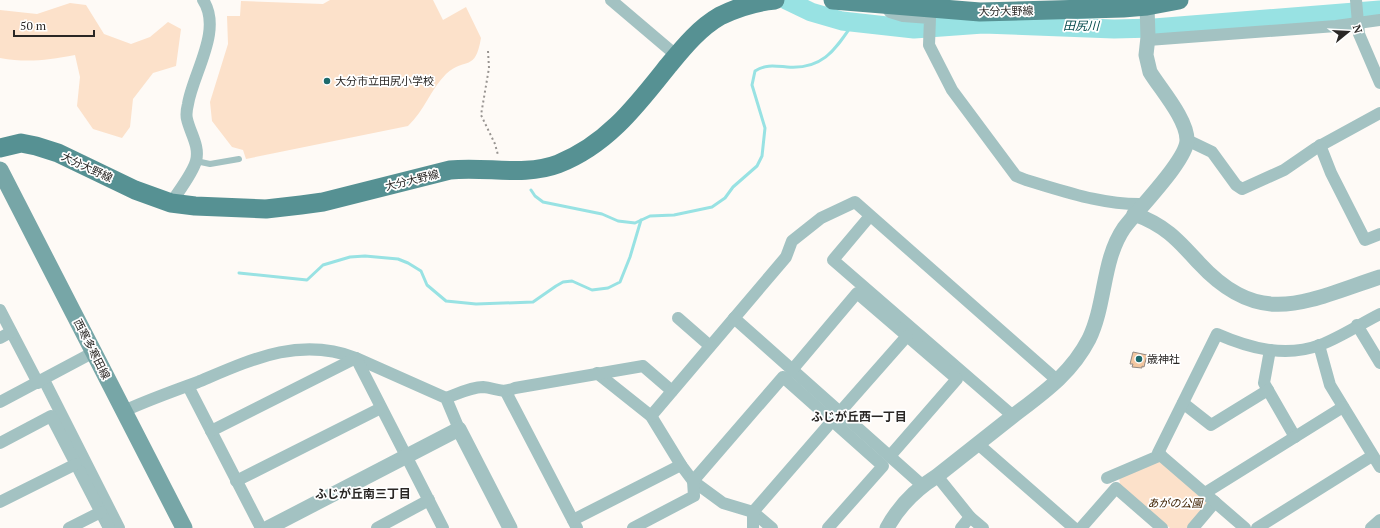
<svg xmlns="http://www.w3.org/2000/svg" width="1380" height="528" font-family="'PT Serif','Noto Sans JP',serif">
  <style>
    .green { fill: #fce1ca }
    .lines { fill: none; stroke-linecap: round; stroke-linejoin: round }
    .stream { stroke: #98e2e3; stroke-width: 3 }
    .river { stroke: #98e2e3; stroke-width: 19 }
    .building { fill: #f3c69f; stroke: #928a84 }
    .path { stroke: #989491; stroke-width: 2; stroke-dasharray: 2 3; stroke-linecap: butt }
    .service { stroke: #a3c2c2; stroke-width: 6 }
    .minor { stroke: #a3c2c2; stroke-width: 12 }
    .tertiary { stroke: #a3c2c2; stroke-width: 15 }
    .secondary { stroke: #77a6a7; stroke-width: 17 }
    .primary { stroke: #569193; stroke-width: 19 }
    .poi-dot { fill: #1d6a6c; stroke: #fff; stroke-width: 1.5 }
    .labels { text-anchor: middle; stroke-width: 3.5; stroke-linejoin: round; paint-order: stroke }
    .street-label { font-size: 11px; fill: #2a2725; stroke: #fff }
    .poi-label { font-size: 11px; fill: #2a2725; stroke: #fff; text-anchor: start }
    .park-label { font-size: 11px; font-style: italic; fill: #3e2102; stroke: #fff }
    .water-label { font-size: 12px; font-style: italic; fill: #004749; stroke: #fff }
    .neighbourhood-label { font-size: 12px; font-weight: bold; fill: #2a2725; stroke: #fff }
  </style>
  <rect width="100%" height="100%" fill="#fefaf6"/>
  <g class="green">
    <path d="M330,0h103l10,20 23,-13 15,31c-6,35 -15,18 -35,36 -15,15 -22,37 -38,52l-162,33 -3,-9 -11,-3 -20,-26 -2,-19 18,-58 -1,-28h13l1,-15 82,3z"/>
    <path d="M70,3l16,2 18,29 27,10 19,-7 18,-15 13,7 -5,37 -23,7 -20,26 -3,28 -8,11 -29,-9 -16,-23 3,-29 -5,-22c-28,5 -47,8 -75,3v-48l37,4z"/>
    <polygon points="1159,460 1210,504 1189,528 1170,528 1120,485 1119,477"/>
  </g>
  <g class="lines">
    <g class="stream">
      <path d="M531,190l4,6 8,6 59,12 16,7 17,2 15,-7 24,-1 38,-8 13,-9 8,-11 24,-21 5,-10 3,-28 -13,-43 3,-14c11,-7 20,-5 32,-4 37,3 49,-19 67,-45"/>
      <polyline points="239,273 307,280 323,265 350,257 365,256 398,259 408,263 421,271 427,285 446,301 476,304 533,302 556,286 563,282 572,281 592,290 608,288 620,282 630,257 641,220"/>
    </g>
    <polyline class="river" points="786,0 811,12 842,21 914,29 983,24 1114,29 1154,28 1380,10"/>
  </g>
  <polygon class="building" points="1133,352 1147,355 1144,367 1142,366 1142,368 1132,367 1133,364 1130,364"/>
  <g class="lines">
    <polyline class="path" points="488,51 489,68 481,115 495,144 498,155"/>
    <polyline class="service" points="196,161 210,164 239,159"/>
    <g class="minor">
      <polyline points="611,0 677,56"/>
      <polyline points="1356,0 1359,34 1380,83"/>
      <path d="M887,8l3,4 13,4 27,2 -1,27 23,45 64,86 10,4c38,11 76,25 117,24"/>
      <polyline points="1148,40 1336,26 1380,20"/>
      <polyline points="1187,140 1212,152 1236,185 1242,189 1284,170 1316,148 1380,113"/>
      <polyline points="1320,145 1331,173 1365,240 1380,234"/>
      <path d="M171,203c7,-11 22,-30 25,-42 4,-15 -6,-28 -9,-42 -1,-4 0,-11 1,-15 5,-31 35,-74 15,-104"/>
      <polyline points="870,216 833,260 1013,416"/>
      <polyline points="0,310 38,383"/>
      <polyline points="678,318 710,346"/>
      <polyline points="734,318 922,485"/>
      <polyline points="1357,325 1380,363"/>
      <polyline points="0,338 11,332"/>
      <polyline points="1319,345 1330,385 1380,467"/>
      <polyline points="1270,350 1264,383 1295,437"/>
      <polyline points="792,370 857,293 957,379 890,456"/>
      <polyline points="597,373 651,416 681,465 693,481 723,503 753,512 772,528"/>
      <polyline points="44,380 119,528"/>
      <polyline points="188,386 261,528"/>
      <polyline points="506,392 577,528"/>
      <path d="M446,398c11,-4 25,-11 37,-11 13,1 18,7 32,1l128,-22 29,25"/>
      <polyline points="0,402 94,352"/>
      <polyline points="1183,403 1211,425 1268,390"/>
      <path d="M124,411c24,-11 49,-20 74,-29 52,-22 101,-46 158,-24l90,40 13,31"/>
      <polyline points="840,412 907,336"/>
      <polyline points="651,416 786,257 792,241 821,218 855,202 1058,381"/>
      <polyline points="211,431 356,358 443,528"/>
      <polyline points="0,443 51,416 109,528"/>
      <polyline points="978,444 1074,528"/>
      <polyline points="937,476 970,517 983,528"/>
      <polyline points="1107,478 1161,455"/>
      <polyline points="236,481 381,408"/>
      <polyline points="1205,493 1343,407"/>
      <polyline points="0,502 76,464"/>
      <polyline points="573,520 681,465"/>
      <polyline points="69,528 101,512"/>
      <polyline points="377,528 429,500"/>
      <polyline points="633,528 694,496 693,481 783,377 883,466 828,528"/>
      <polyline points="753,528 753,512 832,421"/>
      <polyline points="961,528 970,517"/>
      <polyline points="1081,528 1116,488 1162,528"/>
      <polyline points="1193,528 1215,502"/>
      <path d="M1245,528l-87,-75 59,-119c32,14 68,24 103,11 21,-8 40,-21 60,-31"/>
      <polyline points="1257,528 1372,456"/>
      <polyline points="1371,528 1380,520"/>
    </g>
    <g class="tertiary">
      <path d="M1134,214c31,11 44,26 65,49 62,67 107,38 181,14"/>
      <polyline points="268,528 459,429 510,528"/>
      <path d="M887,528c12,-22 29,-39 50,-52 25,-20 51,-40 76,-60 30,-23 58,-42 76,-77 17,-35 13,-79 35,-111 14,-19 63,-68 63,-88 0,-21 -26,-50 -37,-68l-4,-17 2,-18 -1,-31"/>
    </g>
    <polyline class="secondary" points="0,170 184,528"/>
    <g class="primary">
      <polyline points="833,0 980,12 1123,8 1147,6 1179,0"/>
      <path d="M0,148l21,-5 15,3 22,7 77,37 36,13 24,3 71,3 35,-4 22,-3 127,-32c36,-4 74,7 108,-6 49,-19 79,-59 110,-98 15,-18 31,-38 52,-50 18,-9 35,-14 55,-16"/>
    </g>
  </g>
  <g class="poi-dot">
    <circle cx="327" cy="81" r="4"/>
    <circle cx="1139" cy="359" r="4"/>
  </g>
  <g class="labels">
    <g class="street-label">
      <text transform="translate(1006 11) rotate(-1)" y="4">大分大野線</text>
      <text transform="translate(87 167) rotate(25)" y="4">大分大野線</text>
      <text transform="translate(412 180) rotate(-14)" y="4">大分大野線</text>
      <text transform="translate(92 349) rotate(63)" y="4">西寒多寒田線</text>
    </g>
    <g class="poi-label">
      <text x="335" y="85">大分市立田尻小学校</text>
      <text x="1147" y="363">歳神社</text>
    </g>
    <g class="park-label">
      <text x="1175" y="507">あがの公園</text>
    </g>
    <g class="water-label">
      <text transform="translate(1081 26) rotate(1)" y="4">田尻川</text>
    </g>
    <g class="neighbourhood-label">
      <text x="859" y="421">ふじが丘西一丁目</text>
      <text x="363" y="498">ふじが丘南三丁目</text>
    </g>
  </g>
  <g transform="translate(1348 32) rotate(72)" stroke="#ffffff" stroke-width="3" paint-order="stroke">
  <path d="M0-3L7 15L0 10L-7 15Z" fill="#2a2725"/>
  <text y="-6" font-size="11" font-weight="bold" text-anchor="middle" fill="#2a2725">N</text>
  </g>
  <path d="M14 30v6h80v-6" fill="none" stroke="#2a2725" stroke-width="2"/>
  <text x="20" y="30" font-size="12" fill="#2a2725" stroke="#ffffff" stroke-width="3" paint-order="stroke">50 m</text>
</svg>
